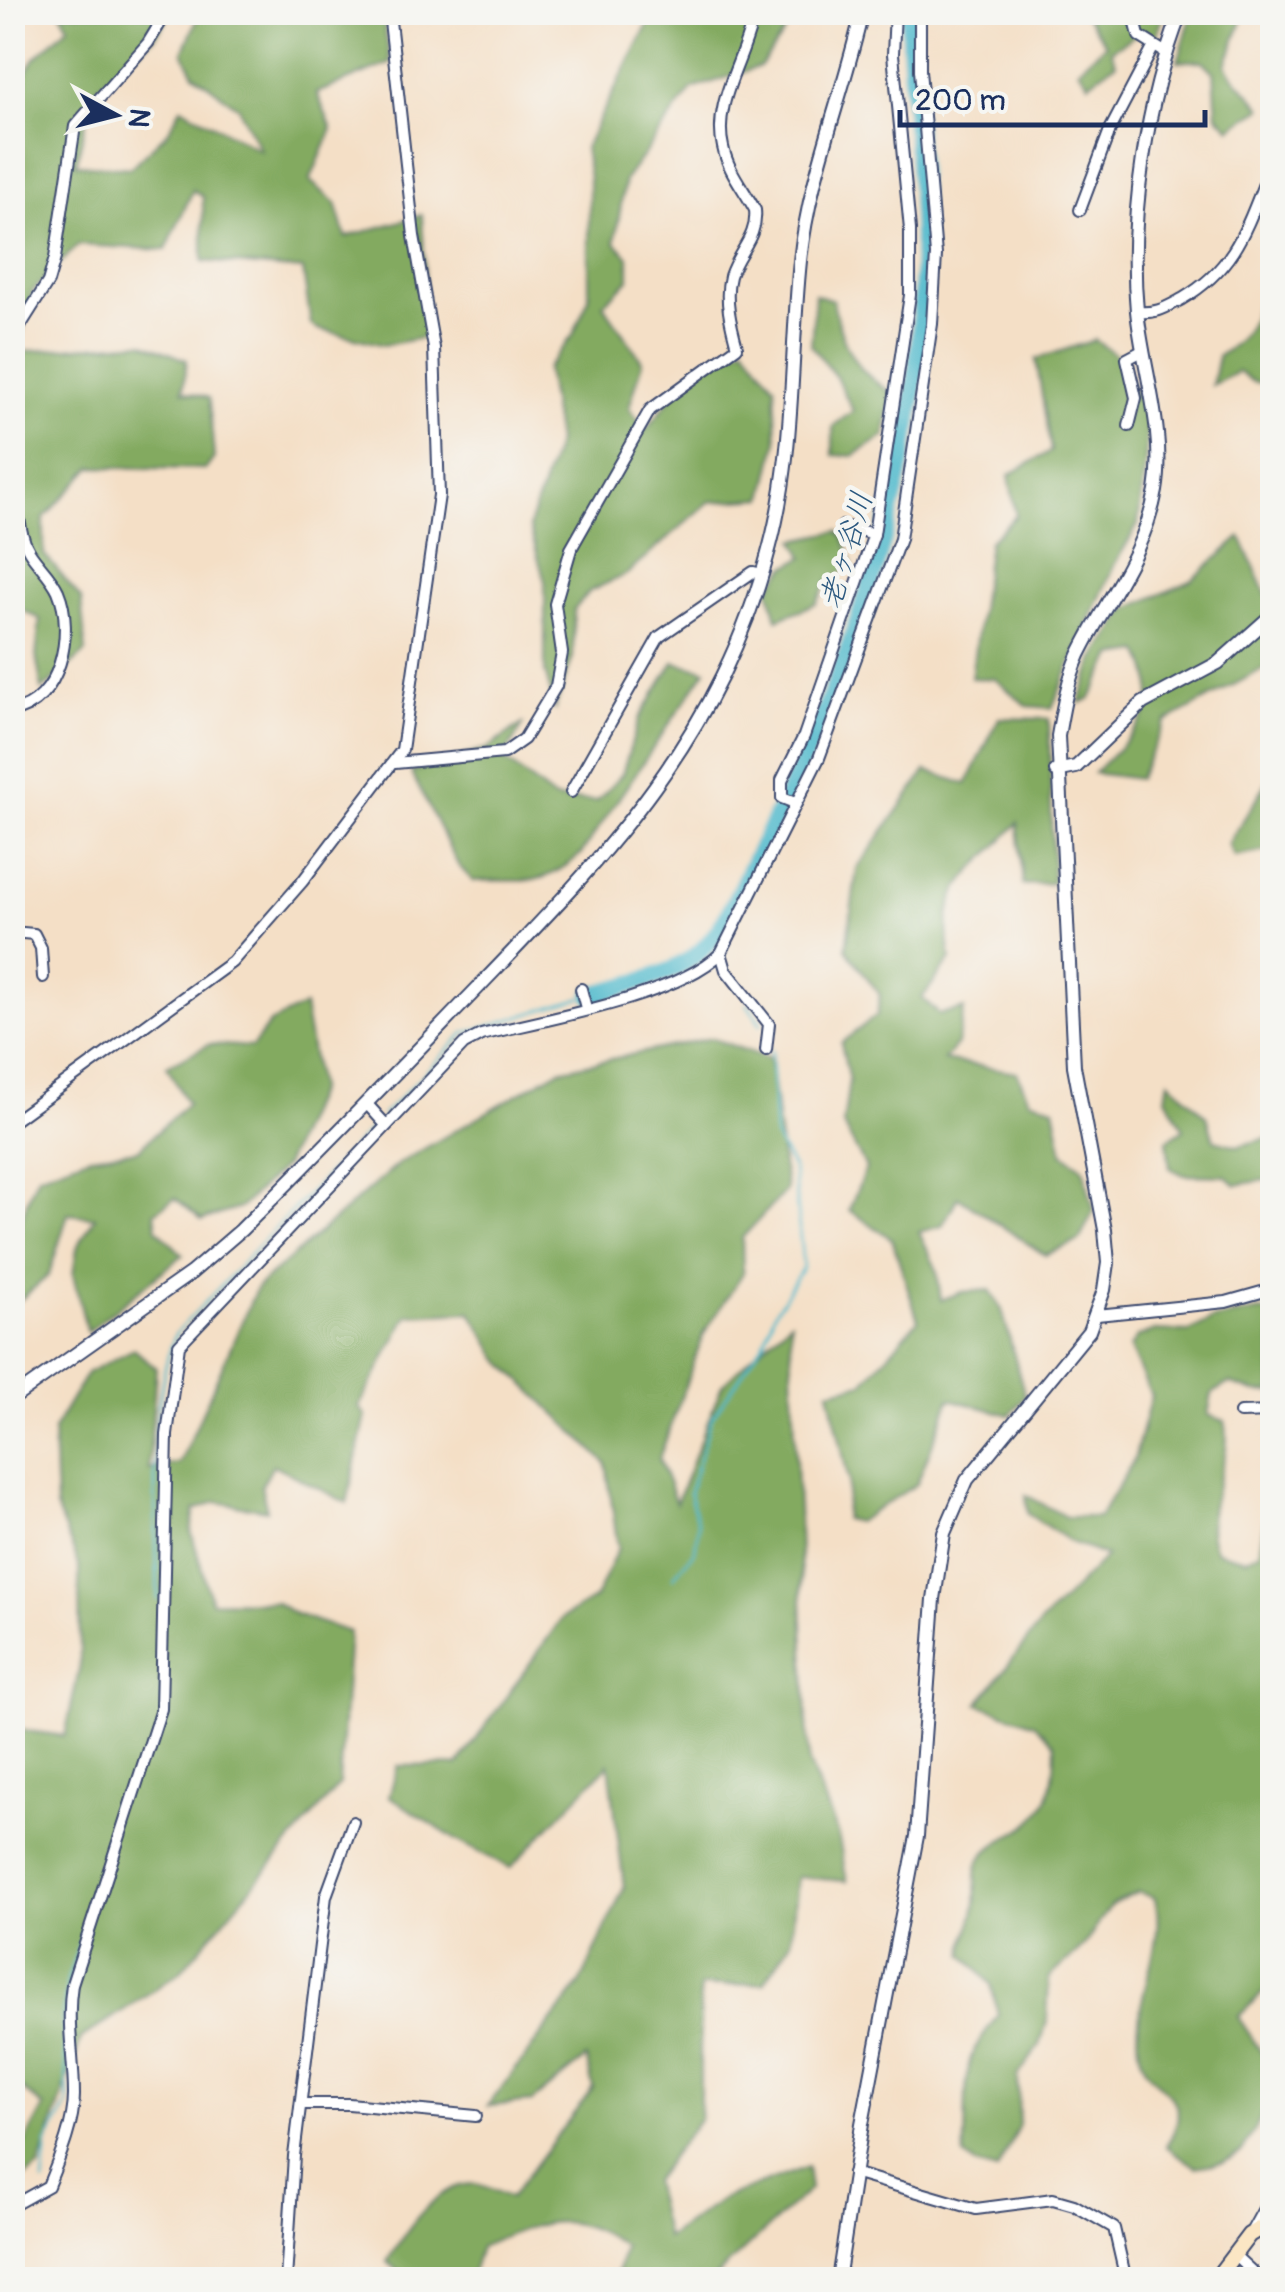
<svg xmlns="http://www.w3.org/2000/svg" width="1285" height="2292" font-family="Pangolin,'Klee One',sans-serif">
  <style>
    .forest { fill: #83aa60; stroke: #4f6c5f; stroke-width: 2.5 }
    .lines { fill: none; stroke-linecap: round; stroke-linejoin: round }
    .stream { stroke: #4fb9cc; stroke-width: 2.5 }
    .river { stroke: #4fb9cc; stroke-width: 18 }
    .minor-casing { stroke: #3c496e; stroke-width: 14 }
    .tertiary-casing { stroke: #3c496e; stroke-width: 16 }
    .secondary-casing { stroke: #3c496e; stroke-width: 18 }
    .minor { stroke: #fff; stroke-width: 10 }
    .tertiary { stroke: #fff; stroke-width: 12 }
    .secondary { stroke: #fbe6c4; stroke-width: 14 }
    .labels { text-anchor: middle; stroke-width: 9; stroke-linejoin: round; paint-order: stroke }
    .water-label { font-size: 30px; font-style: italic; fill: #2b587f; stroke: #f6f6f2 }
  </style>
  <rect width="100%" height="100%" fill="#f6f6f2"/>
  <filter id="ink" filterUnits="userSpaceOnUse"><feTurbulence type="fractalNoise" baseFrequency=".01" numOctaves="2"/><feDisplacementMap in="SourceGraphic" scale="20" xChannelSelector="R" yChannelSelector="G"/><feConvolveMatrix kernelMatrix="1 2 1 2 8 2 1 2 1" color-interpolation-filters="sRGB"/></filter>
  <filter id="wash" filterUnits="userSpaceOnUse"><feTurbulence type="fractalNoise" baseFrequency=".0048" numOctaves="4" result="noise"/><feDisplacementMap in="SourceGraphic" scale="40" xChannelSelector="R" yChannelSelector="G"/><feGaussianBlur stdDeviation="2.25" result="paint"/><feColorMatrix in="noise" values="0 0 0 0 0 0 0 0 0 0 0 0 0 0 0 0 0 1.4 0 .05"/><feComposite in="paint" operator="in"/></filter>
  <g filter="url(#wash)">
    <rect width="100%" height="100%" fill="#f4dfc6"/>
    <g class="forest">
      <polygon points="61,13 172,13 155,37 93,91 76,164 130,168 168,132 181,107 260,150 238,107 194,74 183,52 200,13 382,13 391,63 317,93 332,129 310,181 336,203 346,237 422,215 428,337 384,345 318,329 311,325 303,270 203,261 203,197 193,190 166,250 78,245 32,292 18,352 142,342 187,360 183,391 209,398 214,458 206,469 92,467 44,518 44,554 81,599 86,652 42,690 36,656 40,619 12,605 12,93 35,58 69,26"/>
      <polygon points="654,13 798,13 761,66 692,89 625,180 615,242 629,257 629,280 603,304 643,362 629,408 646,430 695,367 745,346 775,386 777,442 764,498 709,502 627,574 590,591 574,610 573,657 555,708 545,672 545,582 529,526 557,442 546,369 573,335 589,298 589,178 584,149"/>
      <polygon points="1083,13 1164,13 1153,45 1140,32 1111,50 1116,63 1089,83 1078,69 1106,44"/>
      <path d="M1192,13h53l-19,52c10,19 25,26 36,43l-32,20 -13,-13 -3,-43 -11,-11h-25z"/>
      <path d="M1272,272v111l-19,-1 -15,-10 -26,13 6,-29c47,-31 28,-44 54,-84z"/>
      <path d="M815,294l18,6c8,41 20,72 59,92l-7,44 -32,20 -20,-1v-29l20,-15 -17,-34 -25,-32z"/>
      <polygon points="1095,340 1118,356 1148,419 1145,466 1138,525 1113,567 1052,708 1027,706 995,679 971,678 989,541 1016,516 1009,475 1051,451 1036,359"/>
      <polygon points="838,531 844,537 853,566 830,579 816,604 777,619 769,588 786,567 804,557 795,540"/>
      <path d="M1241,537l26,59h5v68l-106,58 -28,57 -44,-6c37,-38 77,-65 46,-121l-27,4 -23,44 -11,3 16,-45 32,-49 64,-28z"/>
      <path d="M674,662l32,8 -125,184c-44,37 -54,24 -108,27l-15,-16 -47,-93 76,-23 37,-26 -21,36 52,40 42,2 25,-27 17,-55z"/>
      <path d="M999,718l50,1 4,164 -30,2 -5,-62c-43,52 -81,59 -67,136l-29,39 17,16 25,-5 -7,35 -13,16 73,12 12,27 25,8 9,46 20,14 11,43 -15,31 -34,14 -87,-58 -16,29 -23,6 18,38 4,30 21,-8 28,-2 12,20 23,86 -15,19 -60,-16 -33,85 -60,38 -13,-3 5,-37 -20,-91 34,-8 55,-63 -26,-81 -43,-29 17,-42 -23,-43 6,-44 -8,-38 36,-28 3,-20 -34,-46 11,-80 69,-98 41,13z"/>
      <polygon points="1272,774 1272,850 1234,857 1228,844"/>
      <path d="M304,1006l14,82 -34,78 -44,42 -38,12 -27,-22 -20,14 2,17 26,26 -96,77 -14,-57 4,-27 18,-31 -27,-3 -19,61 -36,31c-1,-46 4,-89 25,-131l52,-19 48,-6 49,-46 -20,-38 43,-22 42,3 18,-24z"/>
      <path d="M711,1038l59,21 16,131 -44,48 1,35 -39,60 -45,126 17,44 46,-118 68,-64 19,442 29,70 9,48 -50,-4 -6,65 -27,41 -64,4v131l-47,63 13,57 58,-40 83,-31 3,22 -97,90h-98l9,-33c-59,-39 -83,-24 -144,1l-10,32h-59l-24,-17c17,-29 48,-78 86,-78 12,0 25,9 37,14l83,-110 -7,-30 -54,44 -44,4 92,-122 44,-96 -15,-124 -99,104 -54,-28 -67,-44 9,-30 60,-1 104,-147 33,-20 23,-50 -12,-85 -107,-104 -28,-47 -63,3 -49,92 7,9 -19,87 -74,-38 -12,21 6,24 -51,-8 -21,8 -4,21 20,70 64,1 20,12 54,18 -10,153 -159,187 -99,67 -42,129 -26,17 -1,-54 12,13 20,-37 -31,-25v-353l52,7 15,-71 -1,-100 -23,-57 -3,-78 34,-57 47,-24 22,19 -7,102 31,-7 77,-176 141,-123 161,-94z"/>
      <polygon points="1169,1080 1207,1116 1214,1140 1238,1146 1272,1137 1272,1179 1236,1185 1226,1176 1184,1175 1170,1168 1167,1140 1184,1129 1166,1097"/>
      <path d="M1260,1311l12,2v80l-17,-1 -26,-9 -17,11 -4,21 17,6c11,42 -30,91 -9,130l30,8 13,-7 13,-69v501l-34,33 34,51v30l-30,54 -18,10 -28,5 -30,-21c36,-57 -21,-51 -27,-98 -7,-50 30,-109 15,-151l-16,-5 -27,13 -28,42 -34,31 -2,43 -7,24 -22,31 1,49 -22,46 -22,-6 -11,-9c3,-27 -1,-80 8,-101 5,-14 17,-27 26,-40l-7,-31 -27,-29c0,-18 8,-29 11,-46 5,-19 -5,-37 8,-53 11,-15 31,-20 45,-32 25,-20 27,-50 27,-80l-20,-20 -57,-20 61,-79 67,-69 -34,-13 -44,-29 -2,-19 40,22h33l35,-57 17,-64 -21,-48 7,-11 18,-6 34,1 23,-12z"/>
    </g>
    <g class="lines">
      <g class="stream">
        <polyline points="747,1004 761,1024"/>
        <polyline points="383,1115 465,1033 581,998"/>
        <polyline points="673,1577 695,1551 698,1525 689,1492 712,1417 764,1342 774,1313 803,1267 793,1168 775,1137 771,1050"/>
        <path d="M158,1600c-1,-82 -13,-191 18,-267l202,-212"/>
        <polyline points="43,2183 47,2143 68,2104 63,2017 68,1979 87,1921"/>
      </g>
      <path class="river" d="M592,995c37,-11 83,-18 111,-46 25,-24 37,-62 53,-92 85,-162 155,-357 165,-541 6,-101 -10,-202 -12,-304"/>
    </g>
  </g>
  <g filter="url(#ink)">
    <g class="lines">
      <g class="minor-casing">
        <g id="minor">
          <polyline points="1133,12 1139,36 1166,53"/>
          <polyline points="1080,210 1110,130 1153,48"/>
          <path d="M1137,312c19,2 28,-4 45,-13 57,-33 66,-78 90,-135"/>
          <polyline points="12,339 48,282 55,258 75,126 148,43 167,12"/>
          <path d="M12,403c4,38 1,95 10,130 5,25 26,36 36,58 17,40 3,113 -46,120"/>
          <polyline points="1129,426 1136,398 1127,359 1142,351"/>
          <polyline points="843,526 874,534"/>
          <path d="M395,763l109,-10 20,-14 32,-53 6,-33 -7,-49 16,-55 79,-139 87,-63c-6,-22 -13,-48 -7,-71 8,-25 28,-39 25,-66 -11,-21 -27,-39 -32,-63 -11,-46 24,-90 31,-135"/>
          <polyline points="571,792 659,637 753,572 762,574"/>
          <polyline points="795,803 782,798 782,780 804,736 874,534 910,295 910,230 893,54 895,12"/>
          <polyline points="12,932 34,934 41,948 43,977"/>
          <polyline points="721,953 726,970 769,1024 766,1050"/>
          <polyline points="581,989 586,1008"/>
          <polyline points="367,1104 386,1125"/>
          <polyline points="12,1122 232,962 302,882 402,750 439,495 434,348 414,236 389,12"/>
          <polyline points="1097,1315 1226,1302 1272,1289"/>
          <polyline points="1240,1413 1272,1412"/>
          <polyline points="301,2104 349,2104 476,2116"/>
          <polyline points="853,2173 976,2209 1053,2199 1074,2205 1114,2228 1126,2280"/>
          <path d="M12,2206l36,-20c11,-27 26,-61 26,-91 0,-38 -8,-73 -2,-111l89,-275 6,-274 12,-90 285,-301 17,-9c62,-15 196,-38 240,-82l98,-195 81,-219 32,-215 4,-69 -16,-185v-58"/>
          <polyline points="1250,2234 1272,2194"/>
          <polyline points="1234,2255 1261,2280"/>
          <polyline points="286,2280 294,2156 326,1896 353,1822"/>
        </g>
      </g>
      <g class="tertiary-casing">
        <g id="tertiary">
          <polyline points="1056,771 1076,767 1143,703 1218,663 1272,615"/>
          <path d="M12,1399l179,-126 50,-43c76,-76 152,-154 227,-232 134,-139 252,-258 302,-452 25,-94 20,-189 30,-285 9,-85 43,-165 62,-249"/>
          <path d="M838,2280l24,-156 55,-288 17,-237 10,-66 23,-53 122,-149 15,-41 4,-27 -3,-33 -31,-164 -16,-330c5,-28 9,-54 21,-81 27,-56 65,-100 77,-164 10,-58 -13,-122 -19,-180 -9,-93 10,-212 44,-299"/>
        </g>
      </g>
      <g class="secondary-casing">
        <polyline id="secondary" points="1215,2280 1249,2235 1272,2221"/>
      </g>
      <use href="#minor" class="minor"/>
      <use href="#tertiary" class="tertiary"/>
      <use href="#secondary" class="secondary"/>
    </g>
  </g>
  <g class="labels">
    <g class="water-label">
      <text transform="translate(846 550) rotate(-74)" y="10">老ヶ谷川</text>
    </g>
  </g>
  <rect width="1285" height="2292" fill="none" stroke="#f6f6f2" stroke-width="50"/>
  <g transform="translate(115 115) rotate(97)" stroke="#f6f6f2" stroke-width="8" paint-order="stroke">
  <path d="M0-8L18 38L0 25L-18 38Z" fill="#1b2f5e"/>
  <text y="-15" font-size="28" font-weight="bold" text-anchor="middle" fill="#1b2f5e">N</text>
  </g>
  <path d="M900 110v15h305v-15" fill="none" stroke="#1b2f5e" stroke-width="5"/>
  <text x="915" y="110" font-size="30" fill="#1b2f5e" stroke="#f6f6f2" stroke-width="8" paint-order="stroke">200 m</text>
</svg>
